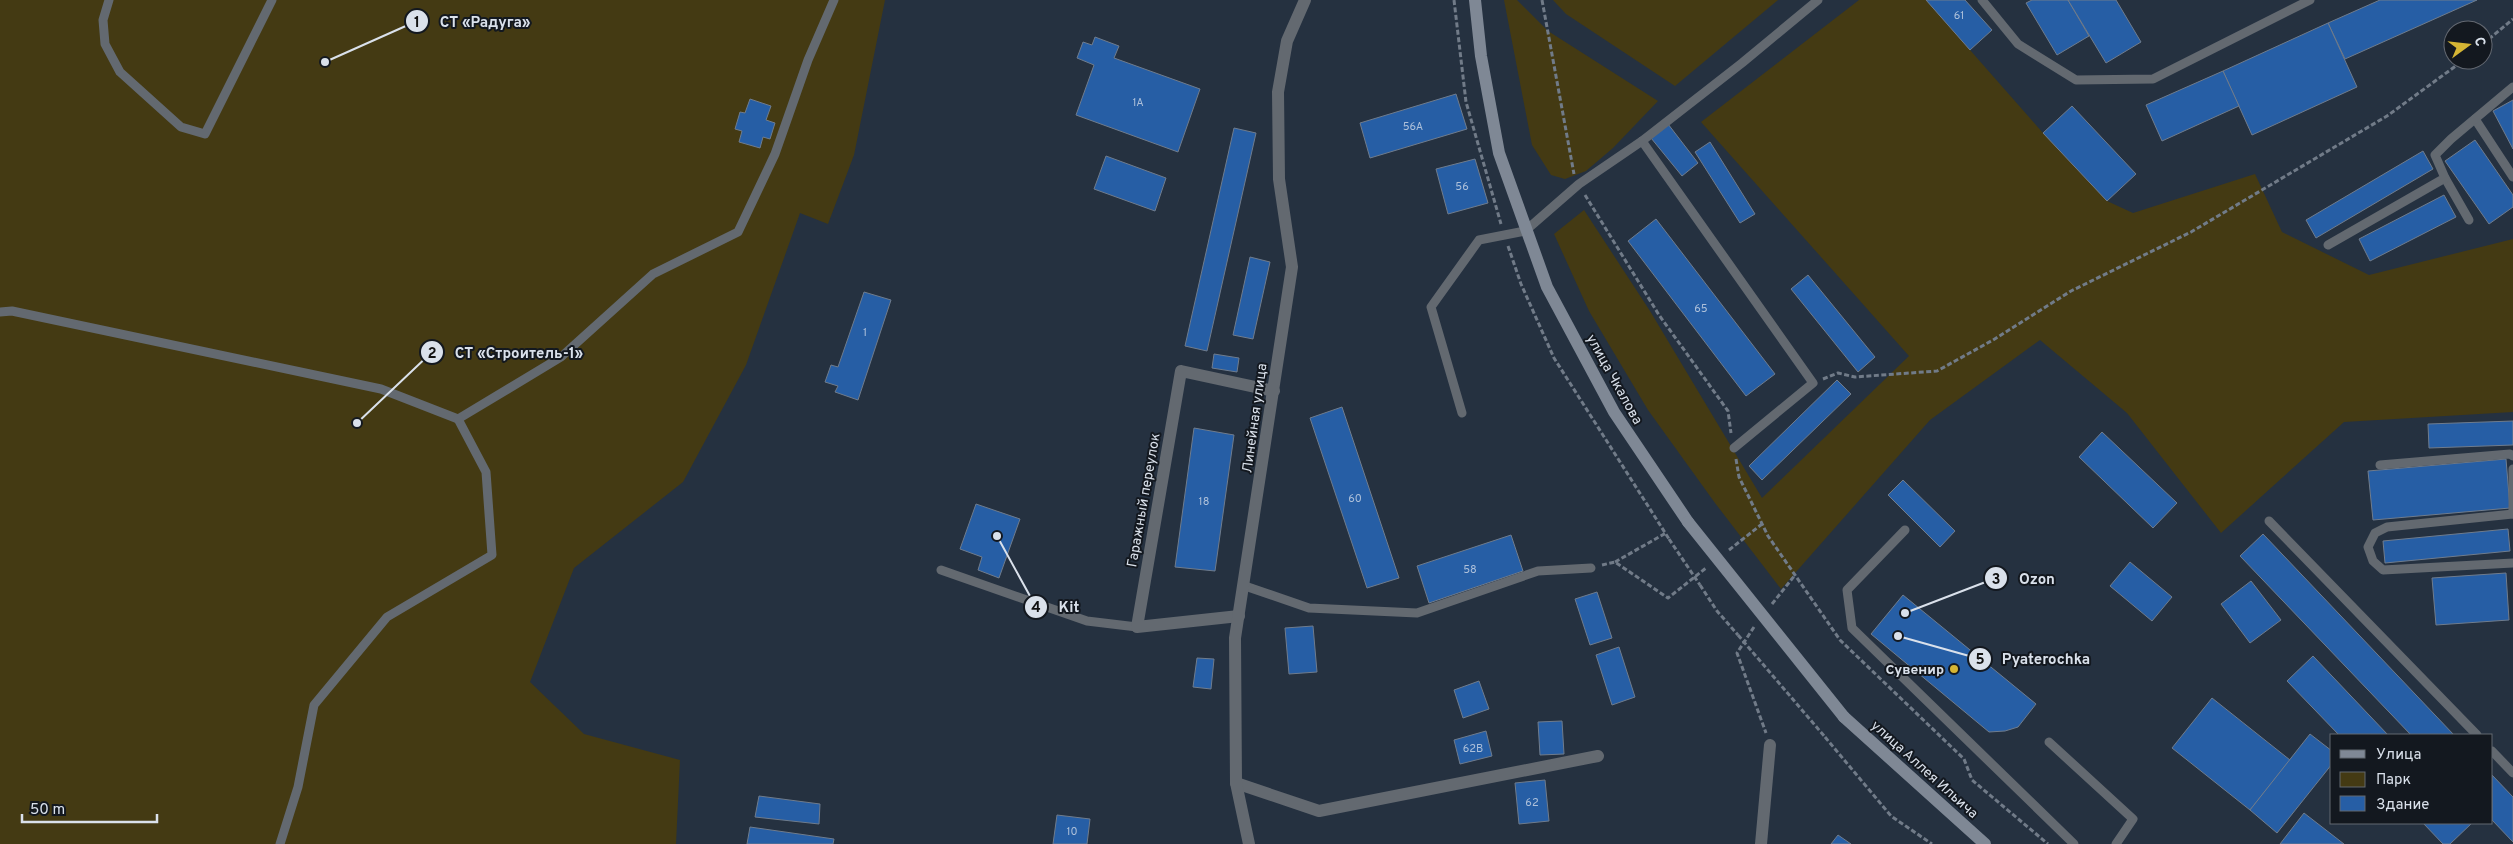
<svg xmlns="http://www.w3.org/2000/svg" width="2513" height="844" font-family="Overpass,sans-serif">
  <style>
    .green { fill: #443a13 }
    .building { fill: #265ea5; stroke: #6f7c8d }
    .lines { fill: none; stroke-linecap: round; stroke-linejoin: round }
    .path { stroke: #717b88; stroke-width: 3; stroke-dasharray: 5 2.5; stroke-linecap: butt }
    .service { stroke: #636970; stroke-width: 9 }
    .minor { stroke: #636970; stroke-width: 12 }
    .secondary { stroke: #7f8895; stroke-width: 12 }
    .path-bridge { stroke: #717b88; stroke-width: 3; stroke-dasharray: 5 2.5; stroke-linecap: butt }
    .secondary-bridge { stroke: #7f8895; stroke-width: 12 }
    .poi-dot { fill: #d5b534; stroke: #13181f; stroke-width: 2 }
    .labels { text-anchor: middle; stroke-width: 4; stroke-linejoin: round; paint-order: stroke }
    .number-label { font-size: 11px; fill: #adc0da }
    .street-label { font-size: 14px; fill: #dae1eb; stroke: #13181f }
    .poi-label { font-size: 14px; font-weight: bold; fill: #dae1eb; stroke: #13181f; text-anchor: end }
    .leader { fill: none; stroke: #dae1eb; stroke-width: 2 }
    .callout-dot { fill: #dae1eb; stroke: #13181f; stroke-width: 2 }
    .mark-label { font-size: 15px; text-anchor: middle; font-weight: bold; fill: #111 }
    .callout-label { font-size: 15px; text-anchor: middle; font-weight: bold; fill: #dae1eb; stroke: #13181f; stroke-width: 4; stroke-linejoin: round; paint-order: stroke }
  </style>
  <rect width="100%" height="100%" fill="#253140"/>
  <g class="green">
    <polygon points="0,0 885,0 854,155 828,224 800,213 746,365 683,482 574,568 530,682 584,734 680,760 676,844 0,844"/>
    <polygon points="1504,0 1517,0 1548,31 1658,101 1613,148 1586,171 1565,179 1551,175 1532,145"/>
    <polygon points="1553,0 1778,0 1675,86 1566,14"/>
    <polygon points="1859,0 1926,0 2043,133 2107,201 2133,213 2255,174 2282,232 2369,275 2513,239 2513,412 2344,422 2221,533 2127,413 2040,340 1930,420 1781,589 1715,503 1648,410 1589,311 1554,234 1584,210 1650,311 1762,498 1909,356 1701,122"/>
  </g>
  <g class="building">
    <polygon points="1926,0 1965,0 1992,30 1970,50"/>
    <polygon points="2032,0 2068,0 2089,36 2057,55 2026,3"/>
    <polygon points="2068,0 2116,0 2141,42 2106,63"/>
    <polygon points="2380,0 2477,0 2345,59 2328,23"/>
    <polygon points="2328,23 2357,87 2252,135 2223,71"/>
    <polygon points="1095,37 1119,46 1114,58 1200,89 1178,152 1076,115 1094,65 1077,58 1083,42 1092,45"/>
    <polygon points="2223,71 2239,106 2162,141 2146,105"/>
    <polygon points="1456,94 1467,129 1370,158 1360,123"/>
    <polygon points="750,99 771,106 766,120 775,123 770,139 763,137 760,148 739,142 742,131 735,129 740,112 745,113"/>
    <polygon points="2513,100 2513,149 2493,111"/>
    <polygon points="2072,106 2136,174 2107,201 2043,133"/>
    <polygon points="1668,124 1698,163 1682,176 1651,138"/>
    <polygon points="1234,128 1256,133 1207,351 1185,346"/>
    <polygon points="2475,140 2513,195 2513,207 2489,224 2445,161"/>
    <polygon points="1710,142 1755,214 1740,223 1695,152"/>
    <polygon points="2423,151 2433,169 2316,238 2306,220"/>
    <polygon points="1106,156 1166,178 1155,211 1094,189"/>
    <polygon points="1475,159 1488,203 1448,214 1436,169"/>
    <polygon points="2444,195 2456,217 2370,261 2359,239"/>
    <polygon points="1656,219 1775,374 1746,396 1628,241"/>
    <polygon points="1250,257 1270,262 1253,339 1233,335"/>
    <polygon points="1808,275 1875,357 1858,372 1791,289"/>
    <polygon points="864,292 891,300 858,400 835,392 838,386 825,382 831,365 838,367"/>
    <polygon points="1214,354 1239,358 1237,372 1212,368"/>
    <polygon points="1837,380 1851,394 1762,480 1749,466"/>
    <polygon points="1342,407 1399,578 1367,588 1310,418"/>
    <polygon points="2513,421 2513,445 2429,448 2428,424"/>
    <polygon points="1194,428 1234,435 1215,571 1175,567"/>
    <polygon points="2102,432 2177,503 2153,528 2079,457"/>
    <polygon points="2506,459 2510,508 2373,520 2368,471"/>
    <polygon points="1903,480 1955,531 1940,547 1888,495"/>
    <polygon points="976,504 1020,519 999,578 978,570 982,557 960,549"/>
    <polygon points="2508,529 2510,551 2385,563 2383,541"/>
    <polygon points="2263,534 2454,735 2411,735 2240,556"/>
    <polygon points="1511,535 1523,571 1429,603 1417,566"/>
    <polygon points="2130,562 2172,597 2152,621 2110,586"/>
    <polygon points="2506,573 2509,620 2436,625 2432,578"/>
    <polygon points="2251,581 2281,620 2250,643 2221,604"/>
    <polygon points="1597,592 1612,638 1590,645 1575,599"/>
    <polygon points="1903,595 2036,704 2018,727 2005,731 1989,732 1871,634"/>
    <polygon points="1313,626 1317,672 1289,674 1285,628"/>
    <polygon points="1619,647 1635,697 1612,705 1596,655"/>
    <polygon points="2313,656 2388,735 2339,735 2287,681"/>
    <polygon points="1197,658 1214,659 1211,689 1193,687"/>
    <polygon points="1479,681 1489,709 1463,718 1454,690"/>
    <polygon points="2212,698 2290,760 2250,810 2172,748"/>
    <polygon points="1562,721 1564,754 1540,755 1538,722"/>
    <polygon points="1486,731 1492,756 1460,764 1454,740"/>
    <polygon points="2310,734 2332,751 2332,764 2277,833 2250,810"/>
    <polygon points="2492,775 2513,797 2513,842 2492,820"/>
    <polygon points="1545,780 1549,821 1519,824 1515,783"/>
    <polygon points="759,796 820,804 819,824 755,817"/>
    <polygon points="2304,813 2344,844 2280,844"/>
    <polygon points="1057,815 1090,819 1087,844 1053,844"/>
    <polygon points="2423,823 2472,823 2450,844 2443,844"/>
    <polygon points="750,827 834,839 833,844 747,844"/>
    <polygon points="1838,835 1851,844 1831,844"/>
  </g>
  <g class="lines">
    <g class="path">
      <polyline points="1454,0 1466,102 1501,224"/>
      <polyline points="1542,0 1574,174"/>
      <polyline points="2483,44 2513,19"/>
      <polyline points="1585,195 1659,315 1728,411 1731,433"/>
      <polyline points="1508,246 1521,284 1554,358 1669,539"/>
      <polyline points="1823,379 1838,373 1855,377 1937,371 1993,340 2071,291 2191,232 2387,116 2464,60"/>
      <polyline points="1736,459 1739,477 1768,536 1840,640 1964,759 1972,780 2048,844"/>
      <polyline points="1729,550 1762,524"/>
      <polyline points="1615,562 1666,533"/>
      <polyline points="1602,565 1615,562 1668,598 1706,568"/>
      <polyline points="1700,585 1717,611 1738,635"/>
      <polyline points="1772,604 1795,575"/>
      <polyline points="1754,627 1737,653 1766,733"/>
      <polyline points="1825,737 1891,816 1932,844"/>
    </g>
    <g class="service">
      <polyline points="109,0 103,20 105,44 120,72 181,127 205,134 272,0"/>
      <polyline points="1982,0 2018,44 2076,80 2153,79 2310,0"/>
      <polyline points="2475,119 2513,177"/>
      <polyline points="1642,141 1813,383 1734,448"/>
      <polyline points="2445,178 2469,220"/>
      <polyline points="2328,245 2445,178 2435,155 2451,139 2513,87"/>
      <polyline points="0,312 12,311 381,389 458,419 561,357 653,274 738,232 775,154 808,60 834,0"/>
      <polyline points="1462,413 1431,307 1479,240 1525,231 1579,184 1642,141 1742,63 1818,0"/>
      <polyline points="2380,465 2510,454 2513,456"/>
      <polyline points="2513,469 2513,514"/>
      <polyline points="2513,514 2387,527 2375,533 2368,547 2373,561 2383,570 2513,563"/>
      <polyline points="2269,521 2477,735"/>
      <polyline points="1905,530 1847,590 1852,628 2074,844"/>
      <polyline points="941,570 1087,621 1137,627"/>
      <polyline points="1245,586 1309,608 1417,613 1538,571 1591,568"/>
      <polyline points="2049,742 2133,819 2116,844"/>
      <polyline points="2492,751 2513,773"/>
      <polyline points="280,844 298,787 314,705 387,617 492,555 486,472 458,419"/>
    </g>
    <g class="minor">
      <polyline points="1239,616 1137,627 1181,371 1274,391"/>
      <polyline points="1236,783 1319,811 1598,756"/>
      <polyline points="1249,844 1236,783 1235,638 1292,267 1279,179 1278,92 1287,41 1305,0"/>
      <polyline points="1761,844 1770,745"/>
    </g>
    <g class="secondary">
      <polyline points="1475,0 1481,56 1499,153 1547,287 1614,412 1688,522"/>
      <polyline points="1844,717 1985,844"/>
    </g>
    <g class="path-bridge">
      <polyline points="1669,539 1700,585"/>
      <polyline points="1738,635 1825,737"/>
    </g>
    <polyline class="secondary-bridge" points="1688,522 1844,717"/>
  </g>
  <circle class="poi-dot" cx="1954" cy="669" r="5"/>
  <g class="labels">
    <g class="number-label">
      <text x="1959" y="19">61</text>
      <text x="1138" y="106">1А</text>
      <text x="1413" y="130">56А</text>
      <text x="1462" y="190">56</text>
      <text x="1701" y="312">65</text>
      <text x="865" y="336">1</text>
      <text x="1355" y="502">60</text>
      <text x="1204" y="505">18</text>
      <text x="1470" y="573">58</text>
      <text x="1473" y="752">62В</text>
      <text x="1532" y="806">62</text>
      <text x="1072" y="835">10</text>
    </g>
    <g class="street-label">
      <text transform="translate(1615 379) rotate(61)" y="5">улица Чкалова</text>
      <text transform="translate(1254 418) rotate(-82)" y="5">Линейная улица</text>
      <text transform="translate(1143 500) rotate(-80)" y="5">Гаражный переулок</text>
      <text transform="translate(1925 769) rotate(42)" y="5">улица Аллея Ильича</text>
    </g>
    <g class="poi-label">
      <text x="1944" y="674">Сувенир</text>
    </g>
  </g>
  <path class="leader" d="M325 62L417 21M357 423L432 352M1905 613L1996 578M997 536L1036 607M1898 636L1980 659"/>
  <g class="callout-dot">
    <circle cx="325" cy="62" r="5"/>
    <circle cx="357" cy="423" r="5"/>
    <circle cx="1905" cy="613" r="5"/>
    <circle cx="997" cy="536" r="5"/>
    <circle cx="1898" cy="636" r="5"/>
    <circle cx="417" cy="21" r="12"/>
    <circle cx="432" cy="352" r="12"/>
    <circle cx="1996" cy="578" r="12"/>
    <circle cx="1036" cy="607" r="12"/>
    <circle cx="1980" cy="659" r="12"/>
  </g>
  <g class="mark-label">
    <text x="417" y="27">1</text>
    <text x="432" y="358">2</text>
    <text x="1996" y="584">3</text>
    <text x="1036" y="612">4</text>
    <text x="1980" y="664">5</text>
  </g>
  <g class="callout-label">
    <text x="485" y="27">СТ «Радуга»</text>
    <text x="519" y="358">СТ «Строитель-1»</text>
    <text x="2037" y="584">Ozon</text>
    <text x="1069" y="612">Kit</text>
    <text x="2046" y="664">Pyaterochka</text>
  </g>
  <rect x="2330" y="734" width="162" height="90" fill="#13181f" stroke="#636871"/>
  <rect x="2340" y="750" width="25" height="8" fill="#7f8895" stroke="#636871"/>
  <text x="2376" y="759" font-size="15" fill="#dae1eb">Улица</text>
  <rect x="2340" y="772" width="25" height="15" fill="#443a13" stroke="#636871"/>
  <text x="2376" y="784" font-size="15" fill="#dae1eb">Парк</text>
  <rect x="2340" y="796" width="25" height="15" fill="#265ea5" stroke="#636871"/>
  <text x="2376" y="809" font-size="15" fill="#dae1eb">Здание</text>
  <g transform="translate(2468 45) rotate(75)"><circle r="24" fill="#13181f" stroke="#636871"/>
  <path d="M0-4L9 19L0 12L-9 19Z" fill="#d5b534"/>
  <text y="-8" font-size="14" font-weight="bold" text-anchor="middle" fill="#dae1eb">С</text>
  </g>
  <path d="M22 814v8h135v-8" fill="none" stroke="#dae1eb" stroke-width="2.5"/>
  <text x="30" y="814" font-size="15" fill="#dae1eb" stroke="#13181f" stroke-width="4" paint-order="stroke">50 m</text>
</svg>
